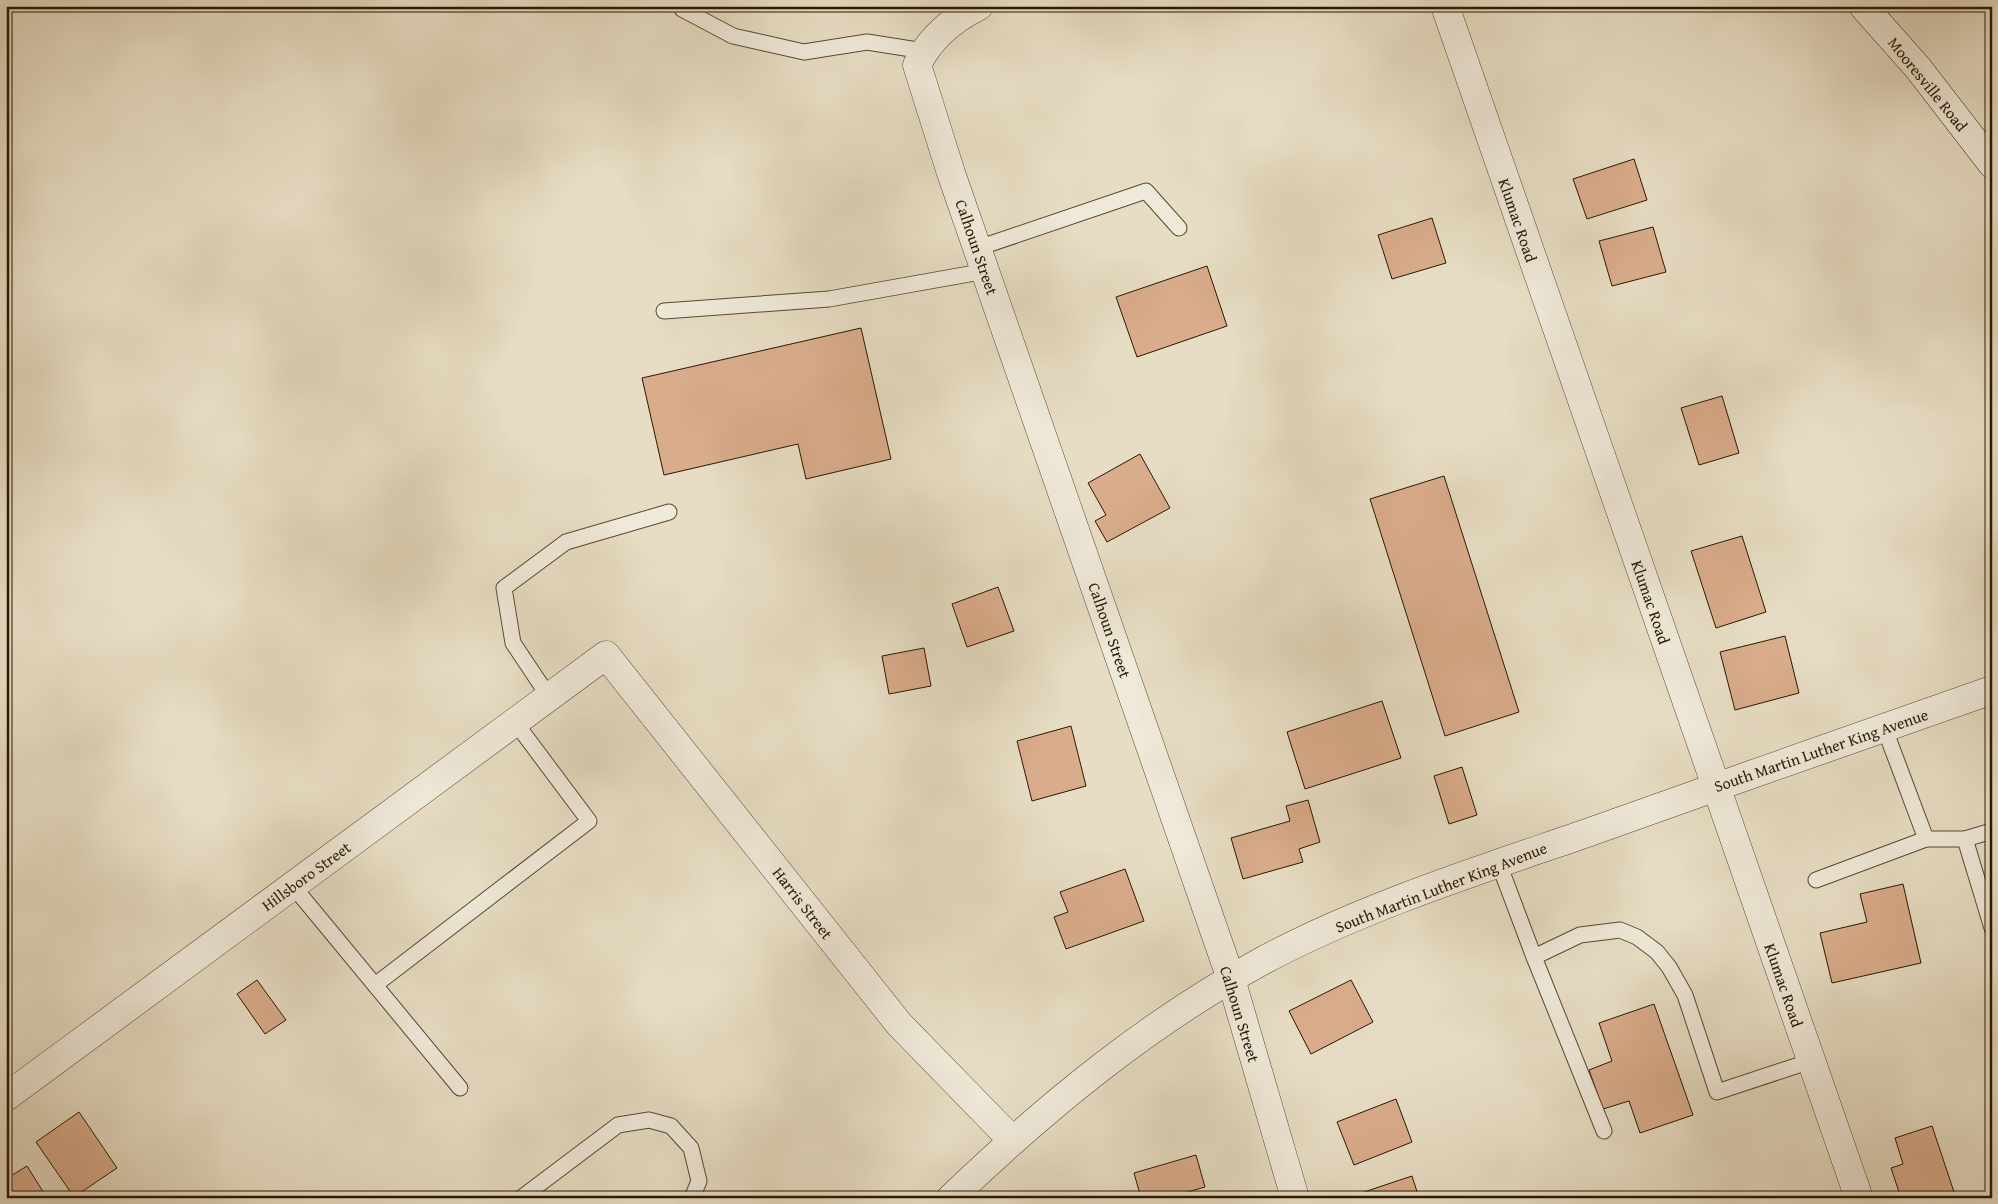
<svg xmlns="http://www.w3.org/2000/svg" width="1998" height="1204" font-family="'Gentium Book Plus',serif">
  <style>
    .building { fill: #d9ac8b; stroke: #291802 }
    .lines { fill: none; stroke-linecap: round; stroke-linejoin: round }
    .lane-casing { stroke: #584932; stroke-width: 17 }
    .street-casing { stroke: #584932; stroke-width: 29 }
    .secondary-casing { stroke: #291802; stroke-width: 29 }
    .lane { stroke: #efe9d9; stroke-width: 15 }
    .street { stroke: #efe9d9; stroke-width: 28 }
    .secondary { stroke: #efe9d9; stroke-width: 28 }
    .labels { text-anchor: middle; stroke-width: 4; stroke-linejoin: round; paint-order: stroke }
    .street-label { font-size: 16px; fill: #291802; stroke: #efe9d9 }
  </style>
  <rect width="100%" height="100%" fill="#e7ddc4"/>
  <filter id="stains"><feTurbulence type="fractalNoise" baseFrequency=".004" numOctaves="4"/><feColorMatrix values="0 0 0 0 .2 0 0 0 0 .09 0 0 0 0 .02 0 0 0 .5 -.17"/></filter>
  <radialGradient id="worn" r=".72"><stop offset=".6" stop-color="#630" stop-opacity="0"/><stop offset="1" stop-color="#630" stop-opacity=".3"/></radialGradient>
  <g class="building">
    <polygon points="1634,159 1647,200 1587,219 1573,179"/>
    <polygon points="1432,218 1446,263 1392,279 1378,235"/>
    <polygon points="1653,227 1666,272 1612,286 1599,241"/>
    <polygon points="1207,266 1227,326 1137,357 1116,297"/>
    <polygon points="861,328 891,459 806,479 798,444 664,475 642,378"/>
    <polygon points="1722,396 1739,453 1699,465 1681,408"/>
    <polygon points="1140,454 1170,508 1107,542 1095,521 1106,515 1088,483"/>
    <polygon points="1444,476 1519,712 1445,736 1370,499"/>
    <polygon points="1742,536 1766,612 1716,628 1691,551"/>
    <polygon points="998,587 1014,631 967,647 952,604"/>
    <polygon points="1785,636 1799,693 1735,710 1720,652"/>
    <polygon points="924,648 931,686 889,694 882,656"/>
    <polygon points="1382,701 1401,758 1305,789 1287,732"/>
    <polygon points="1071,726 1086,786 1032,801 1017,741"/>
    <polygon points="1462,767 1477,815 1449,824 1434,776"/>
    <polygon points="1308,800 1320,842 1299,849 1303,862 1243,879 1231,838 1290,821 1286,806"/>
    <polygon points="1125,869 1144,921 1066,949 1054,917 1068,912 1060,892"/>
    <polygon points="1903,884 1921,963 1832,983 1820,933 1867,922 1860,894"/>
    <polygon points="257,980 286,1020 265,1034 237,994"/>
    <polygon points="1351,980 1373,1022 1311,1054 1289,1011"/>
    <polygon points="1654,1004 1693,1115 1640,1133 1629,1101 1603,1109 1589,1070 1612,1061 1599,1023"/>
    <polygon points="1396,1099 1412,1142 1354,1165 1337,1122"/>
    <polygon points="79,1112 117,1168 74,1197 36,1142"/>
    <polygon points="1992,1117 1992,1139 1986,1119"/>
    <polygon points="1932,1126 1955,1195 1947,1198 1901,1198 1891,1168 1903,1164 1895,1138"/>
    <polygon points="1196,1155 1205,1187 1166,1198 1141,1198 1134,1173"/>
    <polygon points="27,1166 47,1198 6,1198 6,1179"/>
    <polygon points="1412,1176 1419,1198 1359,1198 1358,1194"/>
  </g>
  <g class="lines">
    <g class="lane-casing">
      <g id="lane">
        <polyline points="681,6 682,9 733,36 804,52 867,42 924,51"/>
        <polyline points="978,248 1146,191 1179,228"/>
        <polyline points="664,311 829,299 986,271"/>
        <polyline points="549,697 513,643 504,588 566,542 669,512"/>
        <polyline points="1884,727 1926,839"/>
        <polyline points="1965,839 1992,928"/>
        <polyline points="1499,864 1534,957 1580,935 1620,930 1637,937 1657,952 1669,967 1685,995 1717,1092 1811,1061"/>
        <polyline points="1816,880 1926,839 1965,839 1992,831"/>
        <polyline points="293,886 460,1088"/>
        <polyline points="1534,957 1604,1131"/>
        <polyline points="375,985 589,821 515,722"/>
        <polyline points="521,1198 618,1125 649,1120 671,1126 691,1148 699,1181 692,1198"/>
      </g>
    </g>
    <g class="street-casing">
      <g id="street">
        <path d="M979,6c-26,13 -49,32 -62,59l34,108 280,806 64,219"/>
        <polyline points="1445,6 1859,1198"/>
        <polyline points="6,1097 606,655 899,1024 1012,1140"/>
        <path d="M951,1198c95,-91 197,-175 313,-238 99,-53 216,-90 323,-127 135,-48 269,-96 405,-143"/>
      </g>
    </g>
    <g class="secondary-casing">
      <polyline id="secondary" points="1863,6 1918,68 1992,164"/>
    </g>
    <use href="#lane" class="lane"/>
    <use href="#street" class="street"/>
    <use href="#secondary" class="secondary"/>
  </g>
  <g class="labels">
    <g class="street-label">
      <text transform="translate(1928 84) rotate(51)" y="6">Mooresville Road</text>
      <text transform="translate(1518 220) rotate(71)" y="6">Klumac Road</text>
      <text transform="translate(977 247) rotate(71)" y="6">Calhoun Street</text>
      <text transform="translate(1651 602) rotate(71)" y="6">Klumac Road</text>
      <text transform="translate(1110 630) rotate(71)" y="6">Calhoun Street</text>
      <text transform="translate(1821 750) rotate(-19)" y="6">South Martin Luther King Avenue</text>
      <text transform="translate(306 876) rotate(-36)" y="6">Hillsboro Street</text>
      <text transform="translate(1441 887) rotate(-21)" y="6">South Martin Luther King Avenue</text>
      <text transform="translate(803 903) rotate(52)" y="6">Harris Street</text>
      <text transform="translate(1784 985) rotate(71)" y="6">Klumac Road</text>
      <text transform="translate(1240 1014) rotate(73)" y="6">Calhoun Street</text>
    </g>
  </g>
  <rect width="1998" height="1204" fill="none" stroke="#e7ddc4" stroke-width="25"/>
  <rect x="8" y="8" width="1983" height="1189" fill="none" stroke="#291802" stroke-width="2.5"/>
  <rect x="12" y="12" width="1973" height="1179" fill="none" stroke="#291802"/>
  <rect width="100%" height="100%" filter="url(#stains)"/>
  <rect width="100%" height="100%" fill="url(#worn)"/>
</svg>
